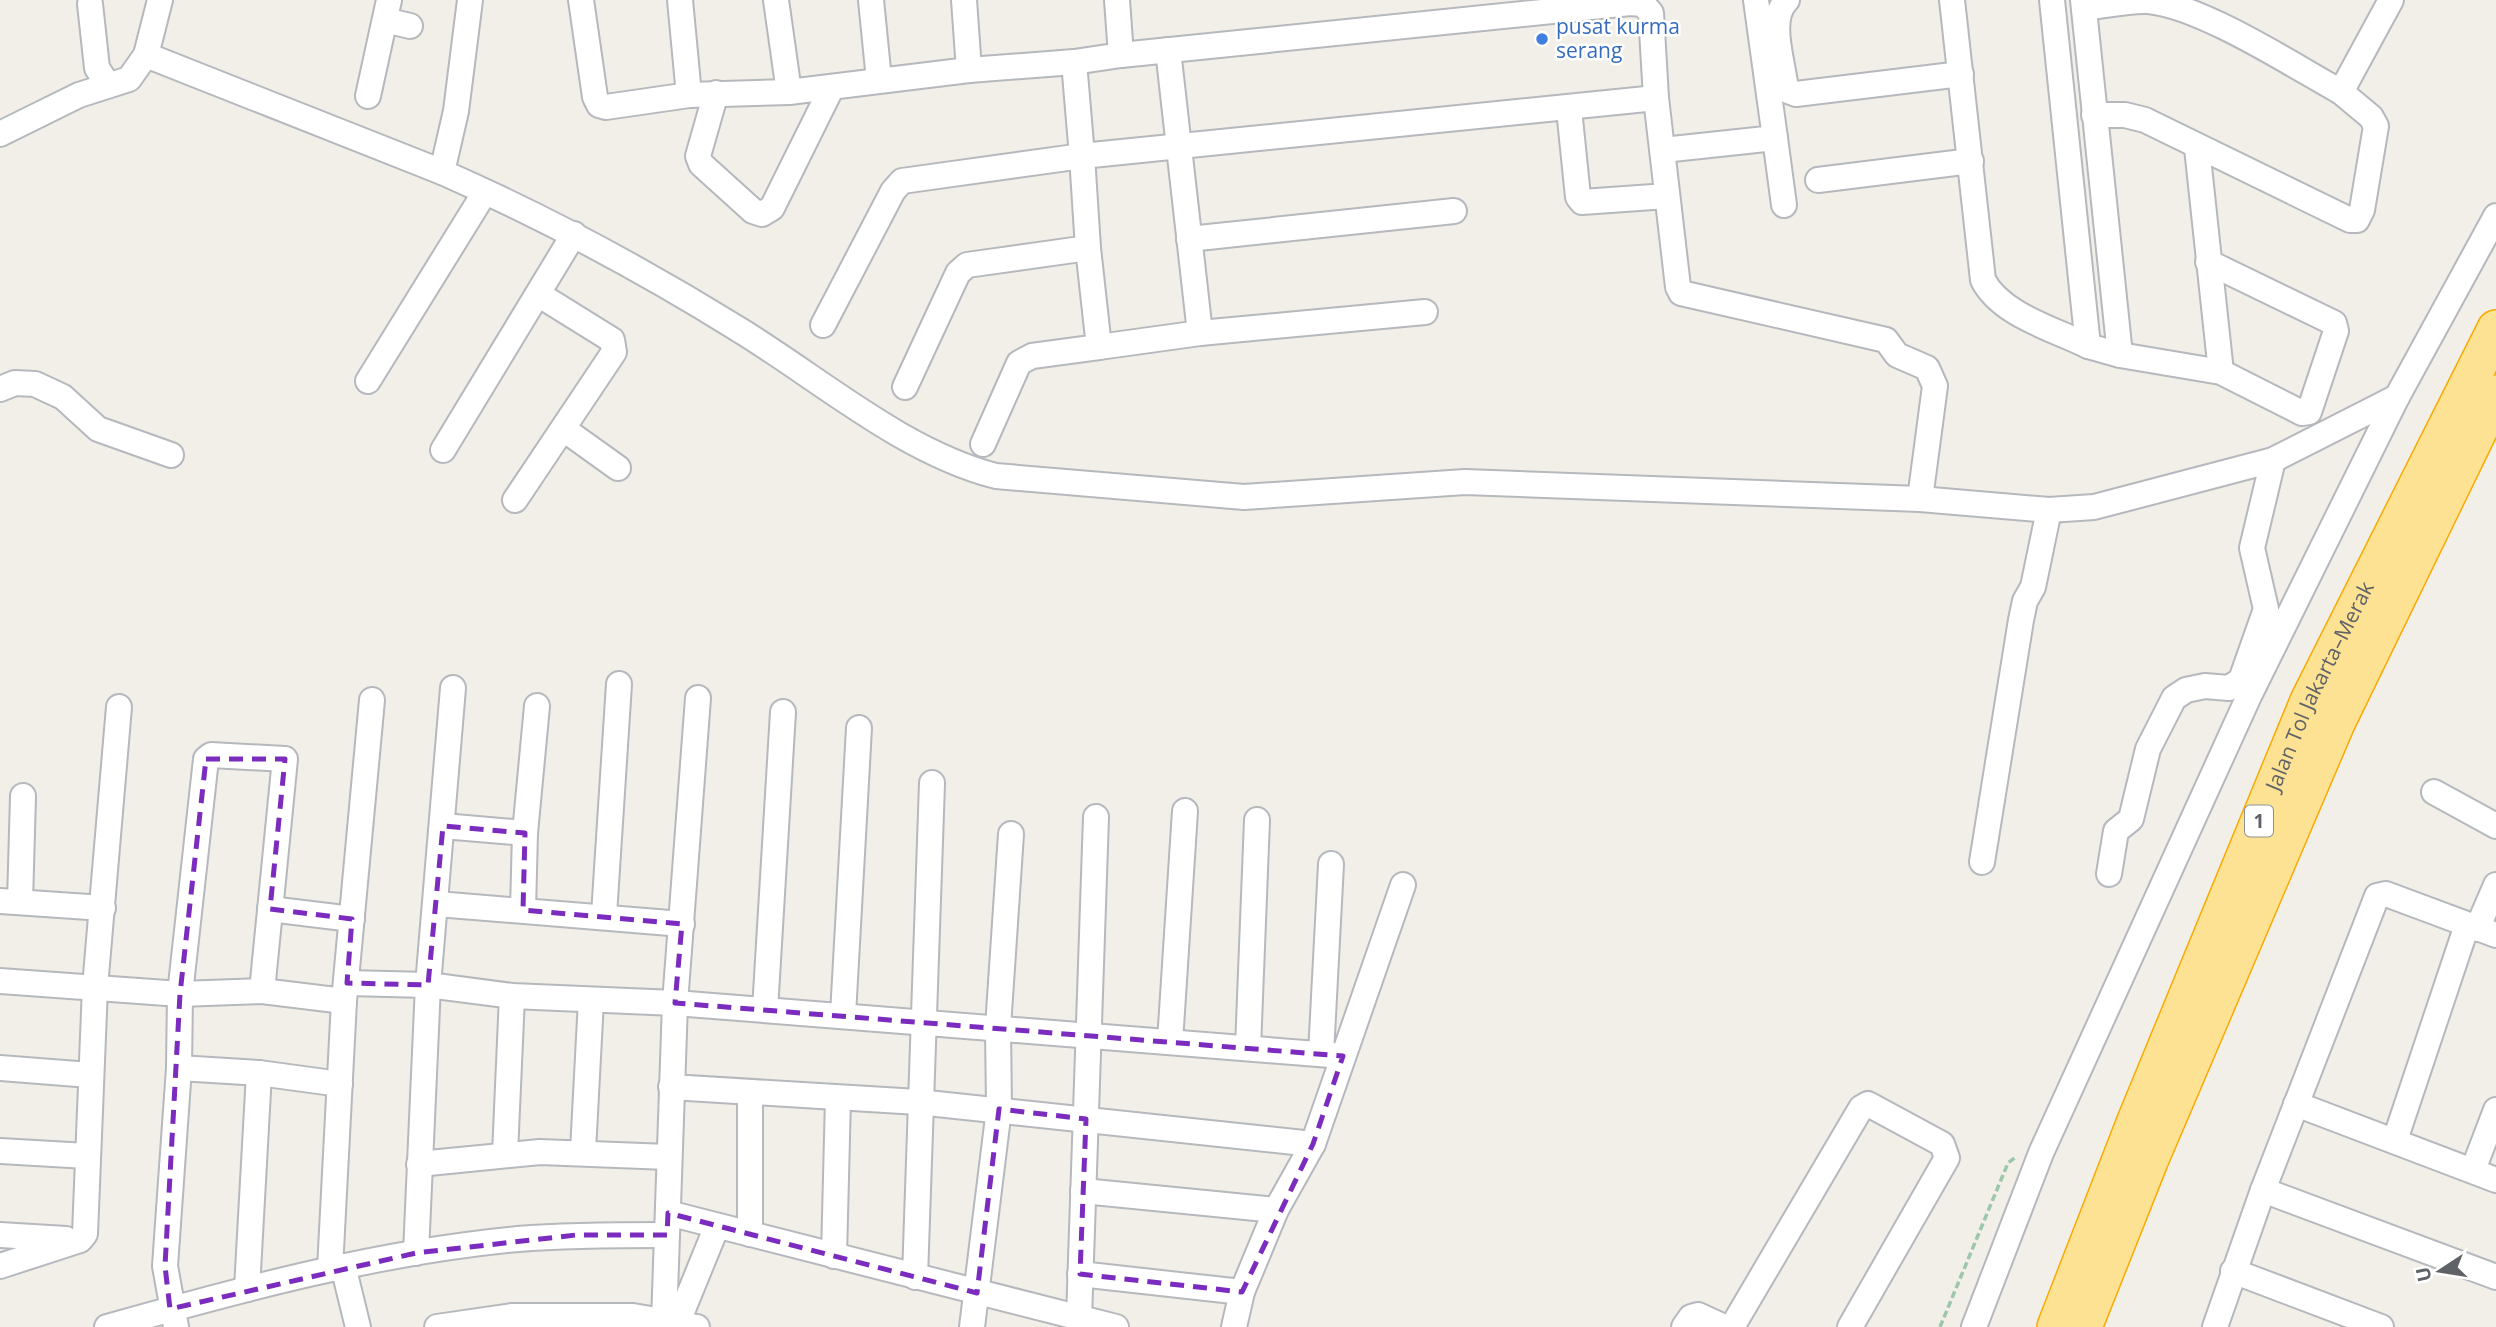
<svg xmlns="http://www.w3.org/2000/svg" width="2496" height="1327" font-family="'Open Sans',sans-serif">
  <style>
    .lines { fill: none; stroke-linecap: round; stroke-linejoin: round }
    .minor-casing { stroke: #b5b8bc; stroke-width: 28 }
    .highway-casing { stroke: #f9ab00; stroke-width: 40 }
    .path { stroke: #9cc7a9; stroke-width: 3.5; stroke-dasharray: 7 3.5; stroke-linecap: butt }
    .minor { stroke: #fff; stroke-width: 24 }
    .highway { stroke: #fde293; stroke-width: 37 }
    .marked { fill: none; stroke: #7b2cbf; stroke-width: 5; stroke-dasharray: 14 9; stroke-linejoin: round }
    .shop-dot { fill: #3f7fe0; stroke: #fff; stroke-width: 2.5 }
    .labels { text-anchor: middle; stroke-width: 5; stroke-linejoin: round; paint-order: stroke }
    .shield { fill: #fff; stroke: #8f9295; stroke-width: 2 }
    .shield-label { font-size: 19px; font-weight: bold; fill: #5f6368 }
    .shop-label { font-size: 21px; fill: #366cbe; stroke: #fff; text-anchor: start }
    .street-label { font-size: 21px; fill: #5f6368; stroke: #fff }
  </style>
  <rect width="100%" height="100%" fill="#f1efe8"/>
  <g class="lines">
    <g class="minor-casing">
      <g id="minor">
        <path d="M470,0l-14,111 -14,61c102,45 201,98 296,157 82,50 165,123 258,147l248,21 221,-15 455,17 129,11 45,-3 179,-47 124,-63"/>
        <polyline points="581,0 595,97 599,105 606,107 689,95 789,92 969,70 1074,62"/>
        <polyline points="680,0 689,95"/>
        <polyline points="776,0 789,92"/>
        <polyline points="871,0 879,80"/>
        <polyline points="964,0 969,70"/>
        <path d="M1787,0c-19,18 -5,59 -2,83l3,8 8,3 165,-20"/>
        <path d="M1952,0l31,280c18,35 71,49 105,66"/>
        <polyline points="2052,0 2088,346 2120,355 2221,372 2302,413 2309,412 2336,331 2334,323 2208,262"/>
        <polyline points="2083,0 2120,355"/>
        <polyline points="90,4 97,68 108,85"/>
        <path d="M2084,8c20,-2 44,-8 64,-7 54,5 144,64 193,91l50,-92"/>
        <polyline points="385,20 410,26"/>
        <polyline points="146,55 160,0"/>
        <polyline points="1121,55 1630,3 1643,4 1651,13 1656,98 1678,287 1681,293 1886,340 1897,355 1927,368 1935,386 1920,499"/>
        <polyline points="716,93 698,156 701,164 753,211 762,214 772,208 832,87"/>
        <polyline points="368,96 389,0"/>
        <polyline points="1569,109 1578,197 1582,202 1667,196"/>
        <polyline points="2094,115 2125,115 2145,120 2350,220 2357,220 2362,210 2376,126 2371,117 2341,92"/>
        <polyline points="0,134 79,95 129,79 146,55 442,172"/>
        <polyline points="1775,138 1784,205"/>
        <polyline points="2197,148 2221,372"/>
        <polyline points="1663,150 1775,138 1756,0"/>
        <polyline points="1818,180 1971,161"/>
        <polyline points="1189,239 1454,211"/>
        <polyline points="823,325 893,191 902,181 1082,156 1074,62 1121,55 1117,0"/>
        <polyline points="1200,333 1425,312"/>
        <polyline points="1099,347 1200,333 1168,50"/>
        <polyline points="368,381 485,192"/>
        <polyline points="905,387 958,273 967,265 1088,248 1082,156 1656,98"/>
        <polyline points="0,389 15,383 35,384 63,397 98,429 171,455"/>
        <polyline points="565,430 618,468"/>
        <polyline points="983,444 1019,363 1032,356 1099,347 1088,248"/>
        <polyline points="443,450 574,234"/>
        <polyline points="515,500 614,352 612,340 538,294"/>
        <polyline points="453,688 428,985 512,996 675,1003 1343,1056"/>
        <polyline points="2434,792 2496,826"/>
        <polyline points="443,826 525,833"/>
        <polyline points="1982,862 2021,620 2025,601 2033,587 2049,510"/>
        <polyline points="2109,874 2116,831 2131,819 2148,749 2174,698 2186,690 2205,686 2229,688 2241,680 2266,609 2252,548 2273,460"/>
        <polyline points="0,901 103,908"/>
        <polyline points="20,902 23,796"/>
        <polyline points="437,904 682,924"/>
        <polyline points="270,909 352,919"/>
        <polyline points="523,910 525,833 537,706"/>
        <polyline points="604,915 619,684"/>
        <polyline points="2477,929 2496,885"/>
        <polyline points="0,981 180,994 262,991 344,1001"/>
        <polyline points="347,983 428,985 416,1253"/>
        <polyline points="765,1010 783,712"/>
        <polyline points="843,1015 859,728"/>
        <polyline points="1170,1042 1185,811"/>
        <polyline points="1248,1048 1257,820"/>
        <polyline points="1321,1054 1331,864"/>
        <polyline points="0,1068 90,1075"/>
        <polyline points="179,1068 259,1073 340,1084"/>
        <polyline points="671,1087 918,1102 1313,1144"/>
        <polyline points="2296,1104 2496,1180"/>
        <polyline points="2395,1140 2467,925"/>
        <polyline points="0,1151 87,1156"/>
        <polyline points="583,1151 591,1000"/>
        <polyline points="505,1154 512,996"/>
        <polyline points="419,1164 540,1152 668,1157"/>
        <polyline points="2473,1170 2496,1110"/>
        <polyline points="2263,1190 2496,1277"/>
        <polyline points="1083,1191 1276,1210"/>
        <polyline points="668,1213 1116,1327"/>
        <polyline points="750,1234 750,1092"/>
        <polyline points="0,1235 66,1239"/>
        <polyline points="834,1256 838,1098"/>
        <polyline points="0,1266 80,1240 85,1234 95,987 119,707"/>
        <polyline points="343,1266 358,1327"/>
        <polyline points="330,1269 344,1001 372,700"/>
        <polyline points="2233,1271 2381,1327"/>
        <polyline points="1080,1274 1242,1292"/>
        <polyline points="915,1277 932,783"/>
        <polyline points="247,1289 259,1073"/>
        <polyline points="513,1316 633,1316 697,1327"/>
        <polyline points="1079,1318 1096,817"/>
        <polyline points="664,1322 675,1003 698,698"/>
        <polyline points="677,1324 717,1226"/>
        <path d="M107,1327c135,-38 271,-75 411,-88 50,-4 100,-4 149,-4"/>
        <polyline points="176,1327 165,1266 179,1068 180,994 206,759 211,755 285,759 262,991"/>
        <polyline points="437,1327 513,1316 512,1327"/>
        <polyline points="972,1327 999,1109 998,1027 1011,834"/>
        <polyline points="1234,1327 1242,1292 1276,1210 1313,1144 1403,885"/>
        <polyline points="1684,1327 1691,1317 1698,1315 1724,1327"/>
        <polyline points="1732,1327 1861,1108 1868,1104 1942,1144 1947,1158 1850,1327"/>
        <polyline points="1974,1327 2041,1153 2249,696 2397,397 2496,216"/>
        <polyline points="2215,1327 2263,1190 2377,896 2386,894 2496,935"/>
      </g>
    </g>
    <g class="highway-casing">
      <g id="highway">
        <polyline points="2087,1317 2149,1161 2336,723 2496,394"/>
        <path id="s1" d="M2056,1327l80,-206 173,-420 187,-372"/>
      </g>
    </g>
    <polyline class="path" points="1940,1327 2008,1163 2016,1157"/>
    <use href="#minor" class="minor"/>
    <use href="#highway" class="highway"/>
  </g>
  <path class="marked" d="M206,759h79l-15,150 82,10 -5,64 81,2 15,-159 82,7 -2,77 159,14 -7,79 668,53 -30,88 -71,148 -162,-18 6,-155 -87,-10 -22,184 -309,-80 -1,22h-91l-160,18 -246,56 -5,-43 15,-272z"/>
  <circle class="shop-dot" cx="1542" cy="39" r="7"/>
  <g class="labels">
    <rect class="shield" x="2245" y="805.5" width="28" height="31" rx="5"/>
    <g class="shield-label">
      <text x="2259" y="828">1</text>
    </g>
    <g class="shop-label">
      <text x="1556" y="34">pusat kurma<tspan x="1556" dy="24">serang</tspan></text>
    </g>
    <g class="street-label">
      <text dy="7" stroke="none"><textPath href="#s1" startOffset="693">Jalan Tol Jakarta–Merak</textPath></text>
    </g>
  </g>
  <g transform="translate(2440 1271) rotate(258)" stroke="#ffffff" stroke-width="5" paint-order="stroke">
  <path d="M0-5L12 26L0 18L-12 26Z" fill="#5f6368"/>
  <text y="-10" font-size="19" font-weight="bold" text-anchor="middle" fill="#5f6368">U</text>
  </g>
</svg>
